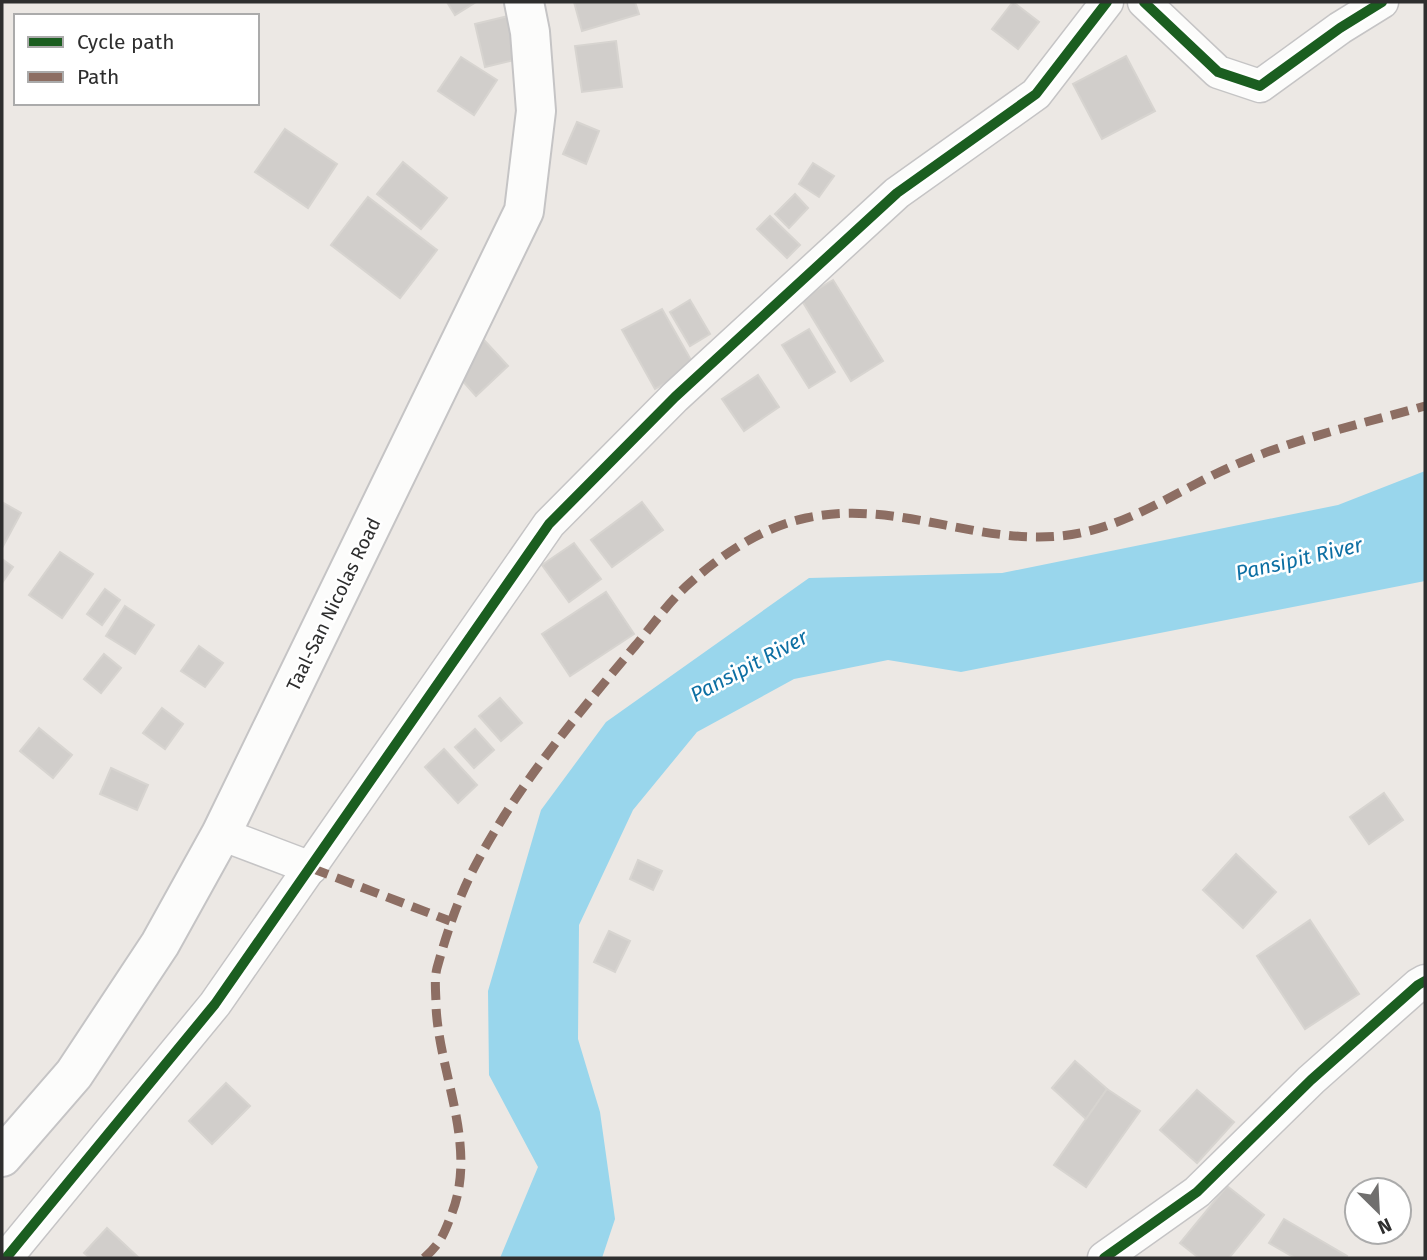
<svg xmlns="http://www.w3.org/2000/svg" width="1427" height="1260" font-family="'Fira Sans',sans-serif">
  <style>
    .water { fill: #99d6ec }
    .building { fill: #d1cecb; stroke: #d7d4d0; stroke-width: 2 }
    .lines { fill: none; stroke-linecap: round; stroke-linejoin: round }
    .street-casing { stroke: #c5c4c5; stroke-width: 35 }
    .secondary-casing { stroke: #c5c4c5; stroke-width: 42 }
    .street { stroke: #fcfcfb; stroke-width: 32 }
    .secondary { stroke: #fcfcfb; stroke-width: 38 }
    .quiet { stroke: #8d6e63; stroke-width: 9; stroke-dasharray: 18 9; stroke-linecap: butt }
    .cycleway-casing { stroke: #fff; stroke-width: 15 }
    .cycleway { stroke: #1b5e20; stroke-width: 10 }
    .labels { text-anchor: middle; stroke-width: 5; stroke-linejoin: round; paint-order: stroke }
    .street-label { font-size: 19px; fill: #2e2e2e; stroke: #fff }
    .water-label { font-size: 21px; font-style: italic; fill: #0d6fa3; stroke: #fff }
  </style>
  <rect width="100%" height="100%" fill="#ece8e4"/>
  <polygon class="water" points="1425,471 1425,581 961,672 888,660 794,679 697,732 633,810 579,925 578,1039 600,1112 615,1219 602,1258 500,1258 538,1167 489,1075 488,991 541,810 606,722 809,578 1002,573 1338,505"/>
  <g class="building">
    <polygon points="447,2 476,2 455,15"/>
    <polygon points="574,2 635,2 639,14 582,31"/>
    <polygon points="1013,2 1039,22 1018,49 992,29"/>
    <polygon points="521,13 531,56 485,67 475,24"/>
    <polygon points="616,41 622,87 582,92 575,46"/>
    <polygon points="1126,56 1155,111 1102,139 1073,84"/>
    <polygon points="461,57 497,80 474,115 438,91"/>
    <polygon points="577,122 599,131 586,164 563,154"/>
    <polygon points="285,129 337,164 308,208 255,172"/>
    <polygon points="403,162 447,198 421,229 377,194"/>
    <polygon points="813,163 834,176 819,197 799,184"/>
    <polygon points="795,194 808,208 789,228 775,214"/>
    <polygon points="368,197 437,250 400,298 331,245"/>
    <polygon points="770,216 800,245 787,258 757,229"/>
    <polygon points="833,280 883,361 851,381 801,299"/>
    <polygon points="690,300 710,334 690,346 670,312"/>
    <polygon points="662,309 695,367 655,389 622,330"/>
    <polygon points="809,329 835,372 809,388 782,345"/>
    <polygon points="484,340 508,366 476,396 453,370"/>
    <polygon points="758,375 779,407 744,431 722,399"/>
    <polygon points="2,502 21,513 2,548"/>
    <polygon points="642,502 663,530 612,567 591,540"/>
    <polygon points="574,543 601,579 569,602 542,565"/>
    <polygon points="60,552 93,574 62,618 29,595"/>
    <polygon points="2,559 13,567 2,583"/>
    <polygon points="105,589 120,600 102,625 87,614"/>
    <polygon points="606,592 634,634 570,676 542,634"/>
    <polygon points="125,606 154,625 135,654 106,636"/>
    <polygon points="199,646 223,663 205,687 181,671"/>
    <polygon points="104,654 121,668 101,693 84,679"/>
    <polygon points="500,698 522,723 501,741 479,716"/>
    <polygon points="162,708 183,724 165,749 143,733"/>
    <polygon points="39,728 72,755 53,778 20,751"/>
    <polygon points="475,729 494,750 474,768 455,747"/>
    <polygon points="444,749 477,785 458,803 425,767"/>
    <polygon points="111,768 148,785 137,810 100,794"/>
    <polygon points="1384,793 1403,820 1369,844 1350,817"/>
    <polygon points="1236,854 1276,892 1243,928 1203,890"/>
    <polygon points="638,860 662,871 653,890 630,879"/>
    <polygon points="1310,920 1359,994 1305,1029 1257,956"/>
    <polygon points="609,931 630,941 615,972 594,962"/>
    <polygon points="1075,1061 1107,1089 1086,1119 1052,1088"/>
    <polygon points="226,1083 250,1106 212,1144 189,1121"/>
    <polygon points="1107,1089 1140,1111 1086,1187 1054,1165"/>
    <polygon points="1197,1090 1234,1122 1197,1163 1160,1130"/>
    <polygon points="1227,1186 1264,1215 1229,1258 1199,1258 1180,1243"/>
    <polygon points="1284,1219 1347,1256 1346,1258 1295,1258 1269,1243"/>
    <polygon points="107,1228 139,1258 90,1258 84,1253"/>
  </g>
  <g class="lines">
    <g class="street-casing">
      <g id="street">
        <polyline points="1144,2 1218,72 1260,86 1340,28 1382,2"/>
        <polyline points="221,834 311,868"/>
        <polyline points="6,1258 215,1004 549,524 675,397 897,193 1036,94 1107,2"/>
        <polyline points="1104,1258 1197,1192 1311,1080 1418,985 1425,981"/>
      </g>
    </g>
    <g class="secondary-casing">
      <polyline id="secondary" points="2,1157 74,1074 160,944 221,834 524,211 536,111 530,32 524,2"/>
    </g>
    <use href="#street" class="street"/>
    <use href="#secondary" class="secondary"/>
    <g class="quiet">
      <polyline points="311,868 450,921"/>
      <path d="M424,1258c17,-15 20,-24 28,-45 26,-68 -13,-139 -16,-207 0,-13 -2,-26 1,-38 10,-36 21,-69 38,-102 42,-80 102,-151 160,-220 18,-21 35,-46 56,-64 33,-29 72,-55 115,-64 89,-19 167,26 254,18 68,-6 125,-52 187,-76 58,-24 118,-37 178,-54"/>
    </g>
    <g class="cycleway-casing">
      <g id="cycleway">
        <polyline points="1144,2 1218,72 1260,86 1340,28 1382,2"/>
        <polyline points="6,1258 215,1004 549,524 675,397 897,193 1036,94 1107,2"/>
        <polyline points="1104,1258 1197,1192 1311,1080 1418,985 1425,981"/>
      </g>
    </g>
    <use href="#cycleway" class="cycleway"/>
  </g>
  <g class="labels">
    <g class="street-label">
      <text transform="translate(333 604) rotate(-64)" y="7">Taal-San Nicolas Road</text>
    </g>
    <g class="water-label">
      <text transform="translate(1299 559) rotate(-13)" y="7">Pansipit River</text>
      <text transform="translate(749 666) rotate(-28)" y="7">Pansipit River</text>
    </g>
  </g>
  <rect width="1427" height="1260" fill="none" stroke="#2e2e2e" stroke-width="7"/>
  <rect x="14" y="14" width="245" height="91" fill="#ffffff" stroke="#ababab" stroke-width="2"/>
  <rect x="28" y="37" width="35" height="10" fill="#1b5e20" stroke="#ababab" stroke-width="2"/>
  <text x="77" y="49" font-size="21" fill="#2e2e2e">Cycle path</text>
  <rect x="28" y="72" width="35" height="10" fill="#8d6e63" stroke="#ababab" stroke-width="2"/>
  <text x="77" y="84" font-size="21" fill="#2e2e2e">Path</text>
  <g transform="translate(1378 1211) rotate(156)"><circle r="33" fill="#ffffff" stroke="#ababab" stroke-width="2"/>
  <path d="M0-5L12 26L0 18L-12 26Z" fill="#706f6e"/>
  <text y="-10" font-size="19" font-weight="bold" text-anchor="middle" fill="#2e2e2e">N</text>
  </g>
</svg>
